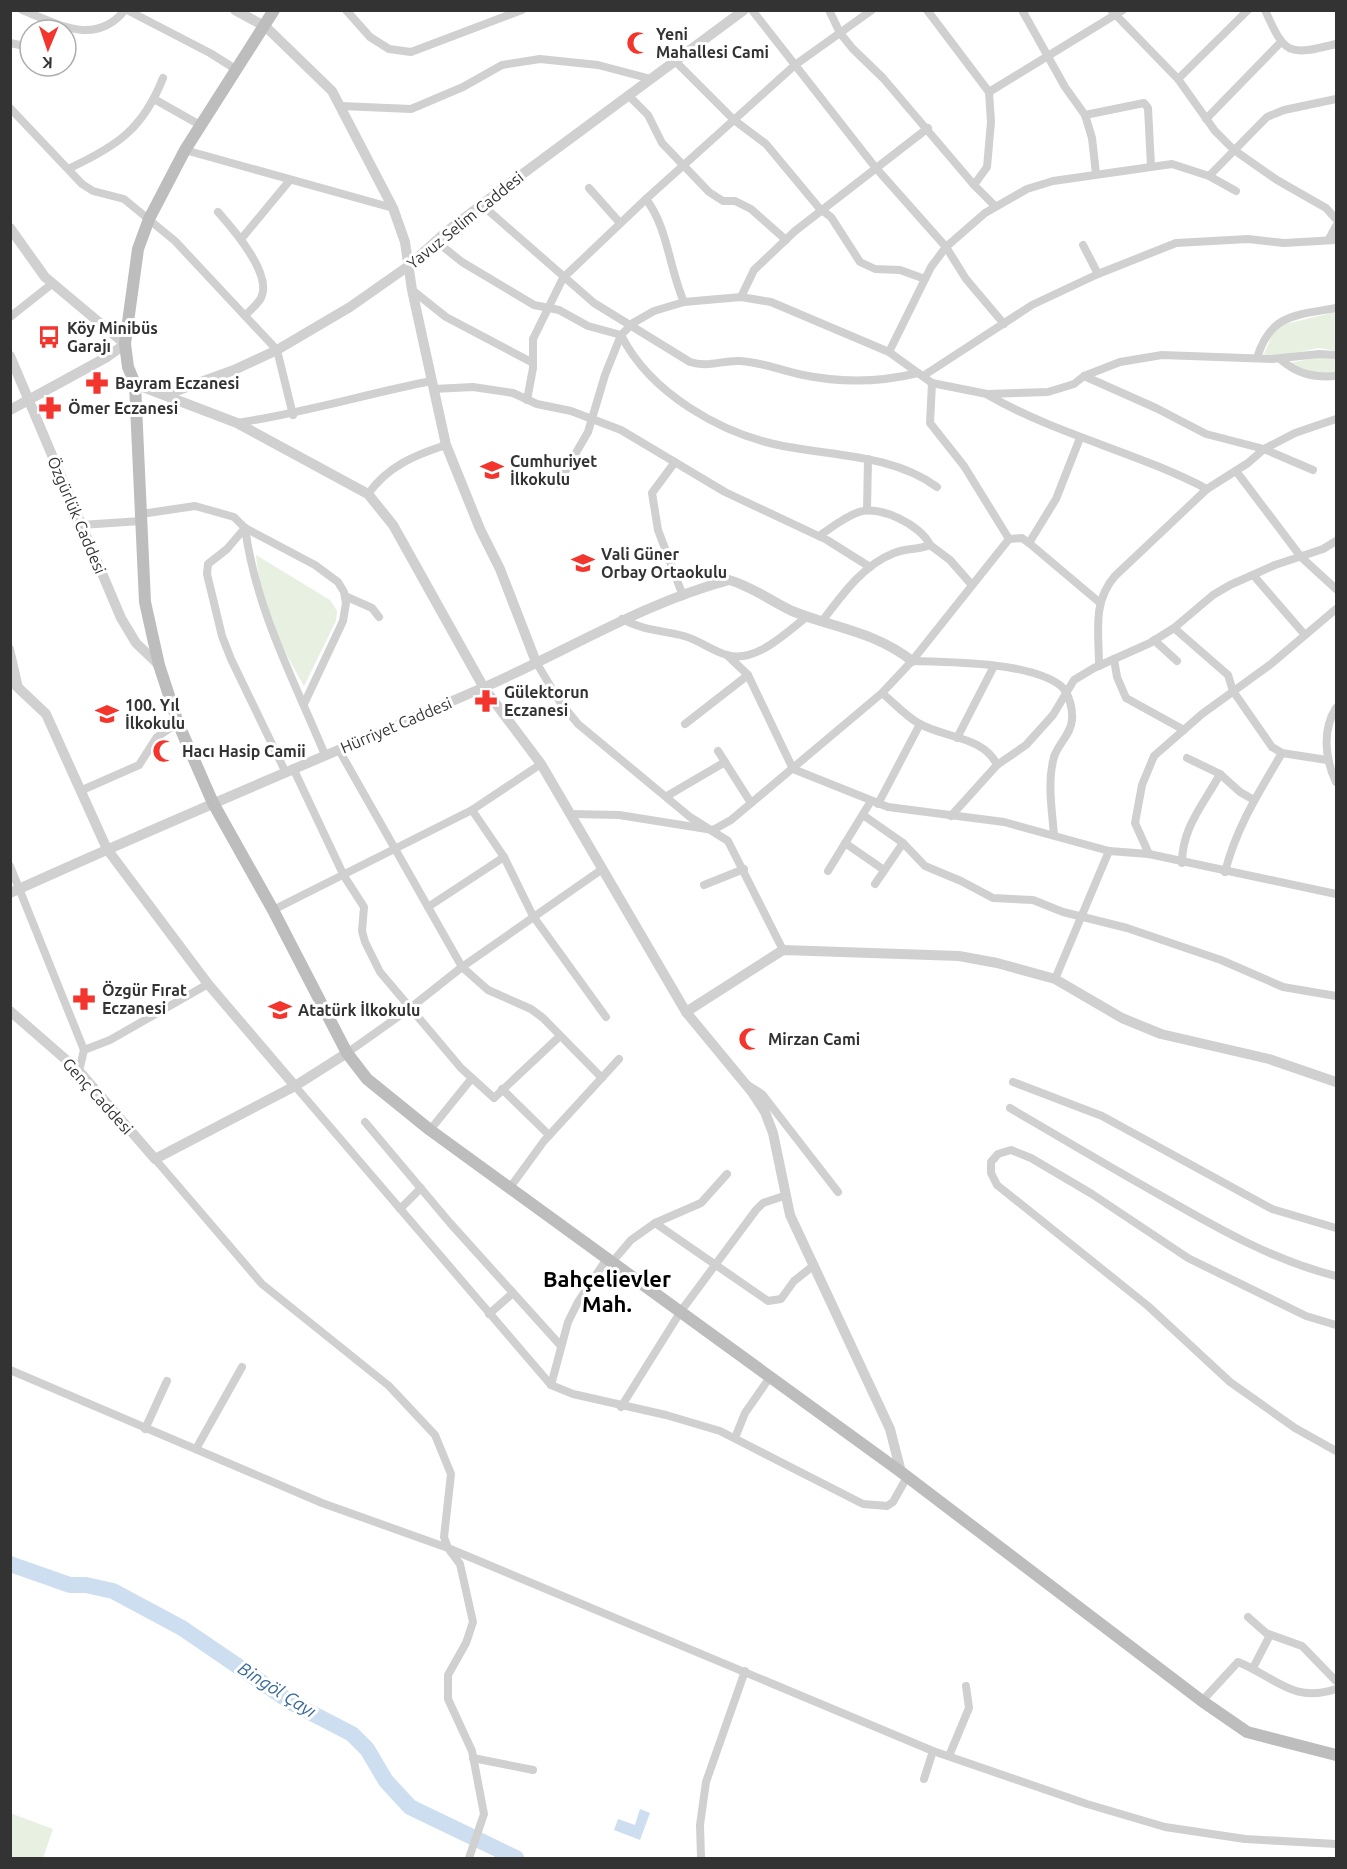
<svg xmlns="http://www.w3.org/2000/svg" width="1347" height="1869" font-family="Ubuntu,sans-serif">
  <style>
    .green { fill: #e7f0e1 }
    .water { fill: #cddef0 }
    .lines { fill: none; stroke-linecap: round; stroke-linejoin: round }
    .river { stroke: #cddef0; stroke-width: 16 }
    .minor { stroke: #d0d0d0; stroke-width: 8 }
    .tertiary { stroke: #d0d0d0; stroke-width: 10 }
    .secondary { stroke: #bdbdbd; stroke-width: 12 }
    .labels { text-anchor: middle; stroke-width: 6; stroke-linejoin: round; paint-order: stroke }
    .poi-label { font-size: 16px; font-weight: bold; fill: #333; stroke: #fff; text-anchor: start }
    .street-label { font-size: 16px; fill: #333; stroke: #fff }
    .water-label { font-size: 18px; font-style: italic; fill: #396a9d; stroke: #fff }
    .district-label { font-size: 22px; font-weight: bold; fill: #000; stroke: #fff }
  </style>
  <rect width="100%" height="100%" fill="#fff"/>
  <g class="green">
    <polygon points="1336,312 1336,351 1319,348 1278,356 1264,354 1273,333 1281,325"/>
    <polygon points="1323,356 1336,359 1336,374 1312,374 1290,363"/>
    <path d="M256,555l74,45 7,11 -1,10 -32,65c-24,-41 -44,-82 -48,-131z"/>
    <polygon points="10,1813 53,1829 43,1858 11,1858"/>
  </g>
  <polygon class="water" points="640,1809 650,1813 640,1840 614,1830 618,1819 635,1825"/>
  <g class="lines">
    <polyline class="river" points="10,1564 70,1585 86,1585 113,1591 182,1628 292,1703 352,1734 367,1749 386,1781 410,1807 516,1858"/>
    <g class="minor">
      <path d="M22,10c36,14 73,37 103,0"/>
      <polyline points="127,10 210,53 237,70"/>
      <polyline points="346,10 370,37 389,49 411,52 522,10"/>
      <polyline points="752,10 875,167 946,247 966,279 1004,324"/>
      <polyline points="829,10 840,33 853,49 883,78 974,185 995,206"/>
      <polyline points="927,10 989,92 991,122 987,167 974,185"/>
      <polyline points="1022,10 1065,87 1085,115 1092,138 1096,174"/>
      <polyline points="1111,10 1178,79 1215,131 1234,150 1277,180 1326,208 1336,219"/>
      <path d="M1265,10c20,45 23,46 71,34"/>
      <polyline points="10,43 30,47"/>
      <polyline points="675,61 734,120 766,144 820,209 831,217 860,262 875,269 900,270 925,279"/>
      <polyline points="1178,79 1248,10"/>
      <polyline points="989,92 1123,10"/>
      <polyline points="628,95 648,115 662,143 709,192 723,201 735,201 751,209 786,240"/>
      <polyline points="154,99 200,125"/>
      <polyline points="341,106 411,109 463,87 502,65 540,59 598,65 651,79"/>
      <polyline points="10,108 82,184 93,191 124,199 175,241 277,350 293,415"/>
      <polyline points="1085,115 1144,103 1148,108 1151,166"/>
      <polyline points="1206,119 1280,43"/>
      <polyline points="185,150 393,208"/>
      <path d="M70,168c47,-22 73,-39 93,-90"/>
      <polyline points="1209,176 1267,117 1284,110 1336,99"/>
      <polyline points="589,188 620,223"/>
      <path d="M646,199c22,29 23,69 38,103"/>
      <path d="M482,205l112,98 96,59c18,6 32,-2 50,-1 22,1 42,10 63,14 39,8 78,7 115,-2"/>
      <path d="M218,212c15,17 55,62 43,86 -3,6 -11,12 -16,18"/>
      <polyline points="242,238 290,180"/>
      <polyline points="1329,239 1336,226"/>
      <path d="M437,242l25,20 72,43 25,5 29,16 33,9c29,58 100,99 162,111 51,10 110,9 154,41"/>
      <polyline points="1083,245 1098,274"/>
      <polyline points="412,290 446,317 533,363"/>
      <polyline points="741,297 754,270 795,231 928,128"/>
      <polyline points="10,317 53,283"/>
      <polyline points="889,352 931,267 946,247 985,213 1027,189 1053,181 1172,164 1209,176 1236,191"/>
      <path d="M1257,358c13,-44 39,-43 79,-50"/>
      <path d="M1280,359c17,15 34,19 56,17"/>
      <polyline points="923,376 1032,305 1098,274 1176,243 1248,239 1284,243 1336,240"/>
      <polyline points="1084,376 1156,408 1206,434 1264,449 1313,470"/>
      <polyline points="433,389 473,387 513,393 537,404 571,411 621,430 725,492 827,540 870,567"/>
      <path d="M988,395c69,40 149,57 219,94"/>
      <polyline points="527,400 533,368 533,339 563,278 646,199 795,65 872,10"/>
      <path d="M237,423c66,-10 129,-29 194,-42"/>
      <polyline points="675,462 652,493 658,530 683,596"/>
      <polyline points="1236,471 1301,557 1336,589"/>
      <polyline points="558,484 588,432 605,375 621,335 633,323 654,311 684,302 741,297 771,302 889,352 932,383"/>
      <path d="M368,494c20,-28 47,-39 78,-49"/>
      <polyline points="867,510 868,459"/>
      <polyline points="141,514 195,506 234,517 245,528 315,565 338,582 344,592 346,603 343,621 304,704"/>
      <polyline points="81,525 141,521"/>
      <polyline points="245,528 227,549 208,564 207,574 222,636 231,659 285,771"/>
      <path d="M245,528c11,82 49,152 80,227"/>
      <path d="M819,536c12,-8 25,-19 40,-24 21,-7 62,13 71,33"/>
      <polyline points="1009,539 964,466 930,423 932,383 987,394 1048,392 1074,384 1084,376 1120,362 1162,355 1272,359 1319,354 1336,355"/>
      <polyline points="1029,543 1056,499 1080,438"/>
      <polyline points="1254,576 1305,635"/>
      <polyline points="345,596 372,608 379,617"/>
      <path d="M622,619c22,12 39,11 62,17 15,4 28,15 43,19 29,9 59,-23 81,-39"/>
      <path d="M823,620c19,-25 40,-55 71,-67 12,-5 24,-3 36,-8l20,15 21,24"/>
      <polyline points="1174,628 1228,675 1233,691 1272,747 1282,753 1327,760"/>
      <polyline points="1154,640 1177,661"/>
      <polyline points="10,649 19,688"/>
      <polyline points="727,655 748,675 793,769 888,807 1004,822 1109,851 1149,854 1336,894"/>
      <polyline points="1114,659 1117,677 1126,698 1184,730"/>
      <path d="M912,661c38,1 119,1 149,25 8,7 12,23 11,34 -1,14 -14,24 -18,37 -7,25 -2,53 0,78"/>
      <polyline points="536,662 560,702 578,724 690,817 728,841 783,950"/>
      <path d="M1099,666c0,-33 -7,-64 16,-90l92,-87 41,-26 16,-14 31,-16 41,-14"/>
      <path d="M882,693c12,10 23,22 36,30 25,15 66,13 79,42"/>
      <path d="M1336,708c-14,22 -11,51 0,74"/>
      <polyline points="685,724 748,675"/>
      <polyline points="957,738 994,666"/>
      <polyline points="339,750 462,967 488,990 531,1009 543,1018 602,1078"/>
      <polyline points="718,751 751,803"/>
      <polyline points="1187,758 1220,774 1240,792 1254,800"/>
      <polyline points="293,768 344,876 364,907 362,931 365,942 380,972 461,1068 494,1098 560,1036"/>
      <polyline points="80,791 139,765 157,737 178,723"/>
      <polyline points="667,796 725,762"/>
      <polyline points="878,804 920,724"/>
      <polyline points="472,810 504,857 533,916 606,1017"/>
      <polyline points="571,814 619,815 713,830 731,820 882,693 912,661 1009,539 1022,538 1029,543 1099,602"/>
      <polyline points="863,815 903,843 925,866 961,881 993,898 1033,900 1063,912 1127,928 1221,960 1283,987 1336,996"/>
      <polyline points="951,816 997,765 1026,745 1053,715 1074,680 1094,668 1150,643 1174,628 1213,595 1230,585 1275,565 1323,549 1336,541"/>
      <polyline points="845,843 884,870"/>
      <polyline points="1149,854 1135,823 1142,785 1154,756 1202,714 1271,664 1336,609"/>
      <path d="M1182,863c0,-36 22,-59 38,-89"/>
      <polyline points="10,866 84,1050 79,1071"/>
      <polyline points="828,871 871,801"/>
      <path d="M1225,872c11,-44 34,-80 57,-119"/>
      <polyline points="875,884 903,843"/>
      <polyline points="704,885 744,869"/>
      <polyline points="428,907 504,857"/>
      <polyline points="273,910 472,810 541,764"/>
      <polyline points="1055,979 1109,851"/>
      <polyline points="84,1050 110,1040 208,984"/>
      <polyline points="347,1053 409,1009 462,967 601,870"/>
      <polyline points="1013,1082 1102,1116 1272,1209 1336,1228"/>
      <polyline points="748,1085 762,1094 838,1192"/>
      <polyline points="295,1086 551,1385 573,1394 666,1415 720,1431 863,1504 887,1506 893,1502 907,1477"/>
      <polyline points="502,1089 549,1135"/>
      <path d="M1010,1108c51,30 103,61 155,90 54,31 110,63 171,78"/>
      <polyline points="365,1122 450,1223 561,1346"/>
      <polyline points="430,1130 472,1078"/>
      <polyline points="155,1159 262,1284 389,1386 435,1435 451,1474 444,1537 448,1548 460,1564 473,1622 466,1643 448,1675 448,1699 472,1751 484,1814 469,1858"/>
      <polyline points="509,1189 544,1141 619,1059"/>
      <polyline points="400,1209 421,1188"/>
      <polyline points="655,1223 768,1301 781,1299 794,1281 813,1266"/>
      <polyline points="613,1261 631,1240 655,1223 701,1203 727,1174"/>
      <polyline points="489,1314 513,1293"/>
      <polyline points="1336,1325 1306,1316 1188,1258 1092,1194 1031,1158 1011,1150 998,1154 991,1162 991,1173 997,1185 1148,1306 1230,1382 1295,1428 1336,1451"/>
      <polyline points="10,1370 322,1503 448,1548 933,1751 1087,1804 1165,1827 1245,1839 1336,1844"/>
      <polyline points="551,1385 568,1322 578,1302 608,1257"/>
      <polyline points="621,1407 681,1311 756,1210 763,1203 784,1196"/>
      <polyline points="145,1429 167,1381"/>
      <polyline points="735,1438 745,1413 770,1377"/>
      <polyline points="196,1449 242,1367"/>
      <polyline points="1248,1617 1266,1633 1302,1646 1336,1681"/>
      <polyline points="1253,1668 1270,1635"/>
      <path d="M1202,1701l36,-39c36,14 54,42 98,27"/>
      <polyline points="949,1756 969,1708 966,1686"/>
      <polyline points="473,1758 533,1770"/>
      <polyline points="924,1779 933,1751"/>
      <polyline points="701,1858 700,1825 706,1782 745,1671"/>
    </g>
    <g class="tertiary">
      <polyline points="235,10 266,27 332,91 393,208 405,242 412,290 446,445 480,529 500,569 536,662"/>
      <polyline points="10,228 45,277 125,344 107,357 10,410"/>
      <polyline points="10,356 121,618 136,643 159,665"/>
      <polyline points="135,384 237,423 368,494 393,525 484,688 541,764 686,1012 752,1092 765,1112 773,1133 790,1215 890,1429 901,1472"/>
      <polyline points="165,395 234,370 277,350 350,307 407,267 446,232 501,190 744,10"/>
      <polyline points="10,680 46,714 107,849 208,984 295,1086"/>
      <path d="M10,893c156,-71 314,-136 470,-204 84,-36 160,-85 249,-109 22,6 42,21 63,31 42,17 84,21 120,50"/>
      <polyline points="10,1011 79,1071 155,1159 295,1086 347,1053"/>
      <polyline points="686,1012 783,950 959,956 997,963 1055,979 1122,1018 1161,1034 1269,1059 1336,1082"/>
    </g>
    <polyline class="secondary" points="274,10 185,150 149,219 138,249 125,344 128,367 135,384 145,602 159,665 178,723 213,803 273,910 347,1053 367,1079 430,1130 901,1472 1202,1701 1247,1732 1336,1755"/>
  </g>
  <defs>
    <g id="mosque-bare" transform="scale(1.8)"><path d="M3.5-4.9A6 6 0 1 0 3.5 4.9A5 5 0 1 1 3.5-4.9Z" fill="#f2362d" stroke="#fff" stroke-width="2.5" paint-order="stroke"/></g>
    <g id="bus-bare" transform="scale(1.8)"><path d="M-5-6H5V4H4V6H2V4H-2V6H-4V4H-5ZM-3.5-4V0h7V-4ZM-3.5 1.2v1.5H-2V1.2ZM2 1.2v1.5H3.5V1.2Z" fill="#f2362d" stroke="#fff" stroke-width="2.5" paint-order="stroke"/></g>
    <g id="pharmacy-bare" transform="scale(1.8)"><path d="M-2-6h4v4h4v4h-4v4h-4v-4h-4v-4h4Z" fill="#f2362d" stroke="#fff" stroke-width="2.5" paint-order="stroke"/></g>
    <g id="school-bare" transform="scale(1.8)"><path d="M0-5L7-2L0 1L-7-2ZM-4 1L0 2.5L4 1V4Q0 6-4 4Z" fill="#f2362d" stroke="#fff" stroke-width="2.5" paint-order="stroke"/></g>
  </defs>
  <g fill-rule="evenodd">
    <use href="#mosque-bare" x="638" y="43"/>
    <use href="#bus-bare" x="49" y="337"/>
    <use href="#pharmacy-bare" x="97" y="383"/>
    <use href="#pharmacy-bare" x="50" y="408"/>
    <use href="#school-bare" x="492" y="470"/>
    <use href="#school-bare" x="583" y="563"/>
    <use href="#pharmacy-bare" x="486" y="701"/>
    <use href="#school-bare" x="107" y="714"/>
    <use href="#mosque-bare" x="164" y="751"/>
    <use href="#pharmacy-bare" x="84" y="999"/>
    <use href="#school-bare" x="280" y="1010"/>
    <use href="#mosque-bare" x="750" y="1039"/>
  </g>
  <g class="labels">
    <g class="poi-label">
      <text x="656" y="40">Yeni<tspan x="656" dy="18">Mahallesi Cami</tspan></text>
      <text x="67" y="334">Köy Minibüs<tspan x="67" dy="18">Garajı</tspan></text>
      <text x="115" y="389">Bayram Eczanesi</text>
      <text x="68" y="414">Ömer Eczanesi</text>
      <text x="510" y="467">Cumhuriyet<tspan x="510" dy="18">İlkokulu</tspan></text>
      <text x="601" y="560">Vali Güner<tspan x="601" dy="18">Orbay Ortaokulu</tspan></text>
      <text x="504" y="698">Gülektorun<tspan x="504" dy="18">Eczanesi</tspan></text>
      <text x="125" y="711">100. Yıl<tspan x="125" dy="18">İlkokulu</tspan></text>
      <text x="182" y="757">Hacı Hasip Camii</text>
      <text x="102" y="996">Özgür Fırat<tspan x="102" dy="18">Eczanesi</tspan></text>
      <text x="298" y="1016">Atatürk İlkokulu</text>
      <text x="768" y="1045">Mirzan Cami</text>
    </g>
    <g class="street-label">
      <text transform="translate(465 220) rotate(-39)" y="6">Yavuz Selim Caddesi</text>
      <text transform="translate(77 515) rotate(67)" y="6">Özgürlük Caddesi</text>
      <text transform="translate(396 725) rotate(-23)" y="6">Hürriyet Caddesi</text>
      <text transform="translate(98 1096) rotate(48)" y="6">Genç Caddesi</text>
    </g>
    <g class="water-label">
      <text transform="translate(277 1690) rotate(32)" y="6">Bingöl Çayı</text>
    </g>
    <g class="district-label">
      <text x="607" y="1287">Bahçelievler<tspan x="607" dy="25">Mah.</tspan></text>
    </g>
  </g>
  <rect width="1347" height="1869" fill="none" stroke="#333333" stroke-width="24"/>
  <g transform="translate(48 48) rotate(182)"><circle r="28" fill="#ffffff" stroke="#adadad" stroke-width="1.5"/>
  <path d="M0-4.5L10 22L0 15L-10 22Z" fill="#f2362d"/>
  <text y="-9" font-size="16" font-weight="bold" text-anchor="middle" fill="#333333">K</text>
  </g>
</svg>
